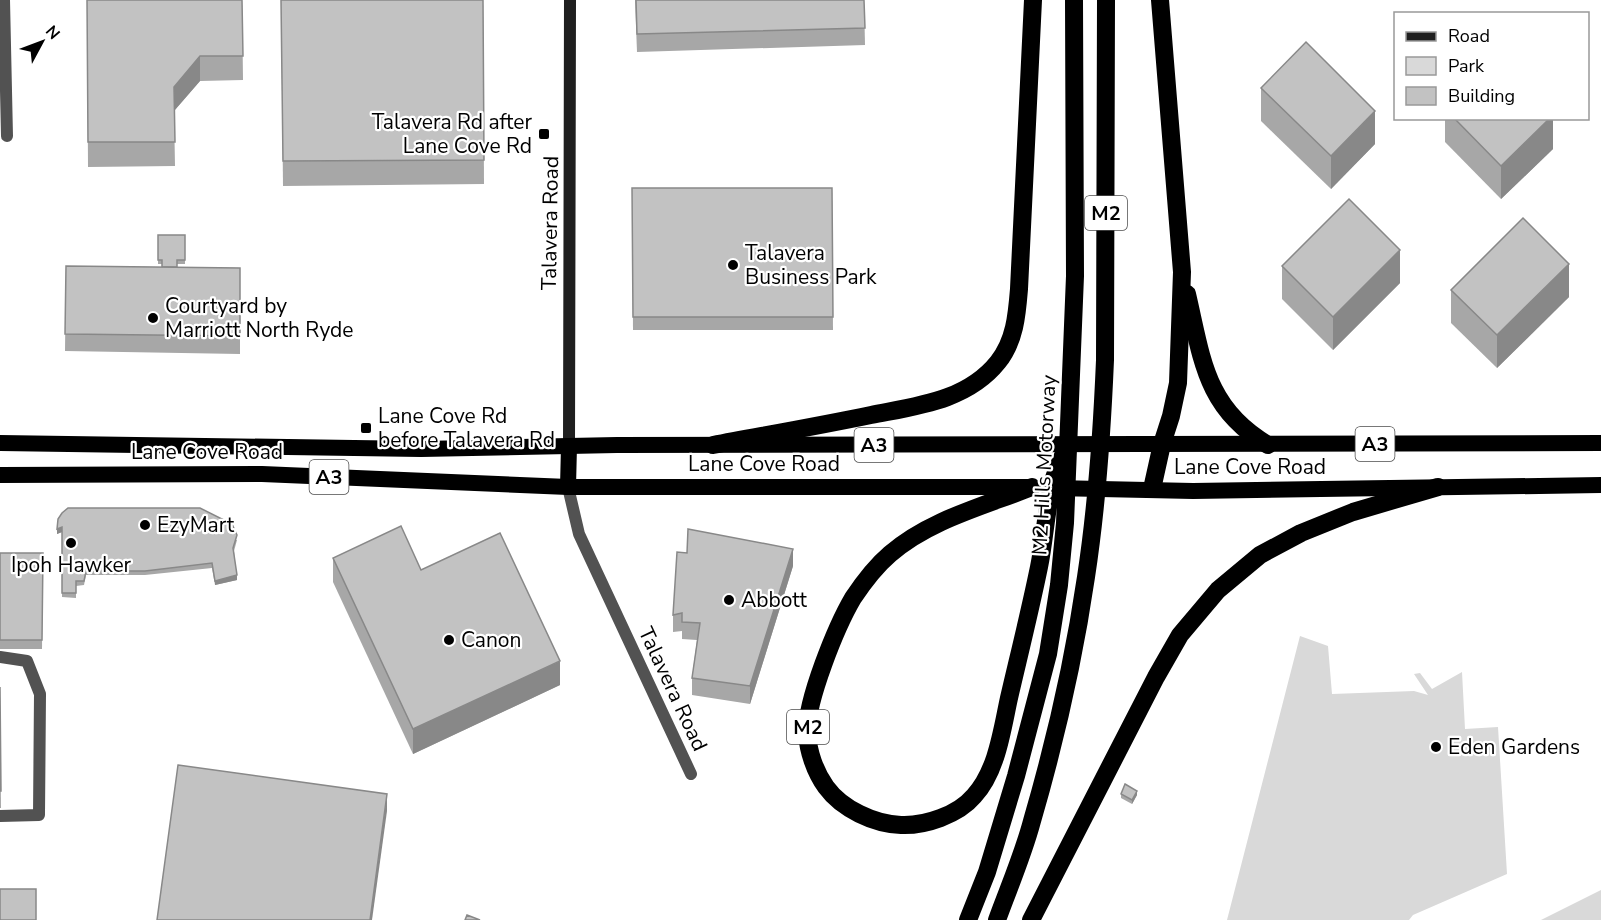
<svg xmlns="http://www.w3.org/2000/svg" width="1601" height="920" font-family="'Nunito Sans',sans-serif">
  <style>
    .green { fill: #d9d9d9 }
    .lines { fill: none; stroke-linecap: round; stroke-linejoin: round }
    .minor { stroke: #525252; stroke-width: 12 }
    .secondary { stroke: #1f1f1f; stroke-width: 12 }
    .trunk { stroke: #000; stroke-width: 16 }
    .motorway { stroke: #000; stroke-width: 18 }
    .wall { fill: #a7a7a7 }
    .shaded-wall { fill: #888 }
    .building { fill: #c2c2c2; stroke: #888; stroke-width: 1.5 }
    .poi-dot { fill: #000; stroke: #fff; stroke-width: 2 }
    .labels { text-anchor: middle; stroke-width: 4.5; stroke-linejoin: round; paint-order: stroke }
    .shield { fill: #fff; stroke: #4c4c4c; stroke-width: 1.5 }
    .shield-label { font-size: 20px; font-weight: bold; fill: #000 }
    .poi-label { font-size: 21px; fill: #000; stroke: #fff; text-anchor: start }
    .street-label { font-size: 21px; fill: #000; stroke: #fff }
  </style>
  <rect width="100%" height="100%" fill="#fff"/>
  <g class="green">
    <polygon points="1300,636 1328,646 1332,694 1414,691 1428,695 1414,674 1420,673 1432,689 1462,672 1465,729 1498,727 1507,874 1413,915 1409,920 1227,920"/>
    <polygon points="1601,890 1601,920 1541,920"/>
  </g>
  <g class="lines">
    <g class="minor">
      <polyline points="4,0 7,136"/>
      <polyline points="568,487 579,534 691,774"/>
      <polyline points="0,657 27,661 40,694 39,815 0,816"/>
    </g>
    <polyline class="secondary" points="569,446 570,0"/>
    <g class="trunk">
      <polyline points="0,443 421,449 617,445 1601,443"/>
      <polyline points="0,475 262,474 568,487 1028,487"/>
      <polyline points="568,487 569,446"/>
      <polyline points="1054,488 1193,491 1601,485"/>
    </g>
    <g class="motorway">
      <path d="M1187,294c15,64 18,114 81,151"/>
      <path d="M713,445c53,-10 105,-19 158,-30 45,-9 96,-14 127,-53 17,-21 19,-48 21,-73l14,-289"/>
      <path d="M1032,487c-48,19 -103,33 -142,67 -14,12 -27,29 -37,44 -17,29 -47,103 -46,135 1,18 8,39 19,54 16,22 48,37 75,38 24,1 57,-10 73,-29 23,-25 28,-66 35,-98 10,-43 21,-87 30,-131 6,-29 7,-61 15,-89 4,-12 10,-24 15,-36"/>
      <polyline points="1152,489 1162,444 1171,416 1178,383 1182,272 1160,0"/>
      <polyline points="968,920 987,872 1016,776 1048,654 1059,585 1065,523 1075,276 1074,0"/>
      <path d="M997,920c12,-33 26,-65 35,-99 23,-79 42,-162 54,-244 11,-72 16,-145 19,-217l1,-360"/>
      <polyline points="1031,920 1156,677 1180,635 1218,590 1260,555 1301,533 1353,512 1438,487"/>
    </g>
  </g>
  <g class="wall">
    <polygon points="87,0 242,0 243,80 200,81 174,111 175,166 88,167"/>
    <polygon points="281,0 483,0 484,184 283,186"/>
    <polygon points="635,0 864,0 865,45 637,52"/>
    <polygon points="1261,88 1375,144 1331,189 1261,121"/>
    <polygon points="1445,118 1553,118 1553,149 1501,199 1445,142"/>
    <polygon points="632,188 832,188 833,330 633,330"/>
    <polygon points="158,235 185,235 185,264 177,264 177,267 240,268 240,354 65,351 66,266 162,267 162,264 158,264"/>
    <polygon points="1282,266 1400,283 1333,350 1282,299"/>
    <polygon points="1451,290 1569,297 1497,368 1451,323"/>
    <polygon points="57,529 237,540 234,551 237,580 215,585 212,568 145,575 86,575 84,585 76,586 76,598 62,597 62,532 57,534"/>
    <polygon points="0,553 43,553 42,649 0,649"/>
    <polygon points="333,558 421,570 560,685 413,754 333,582"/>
    <polygon points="793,566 750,704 692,695 692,678 697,640 682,639 682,631 673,632 673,615"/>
    <polygon points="0,687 1,808 0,808"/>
    <polygon points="1121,794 1137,795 1132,804 1121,798"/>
  </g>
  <g class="shaded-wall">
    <polygon points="200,56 200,81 174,111 174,87"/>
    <polygon points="1375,111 1375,144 1331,189 1331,156"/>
    <polygon points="1550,118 1553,118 1553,149 1501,199 1501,166"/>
    <polygon points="1400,250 1400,283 1333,350 1333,317"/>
    <polygon points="1569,264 1569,297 1497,368 1497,335"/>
    <polygon points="62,527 62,532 57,534 57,529"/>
    <polygon points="793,549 793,566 750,704 750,686"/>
    <polygon points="237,575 237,580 215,585 215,581"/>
    <polygon points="560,661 560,685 413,754 413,729"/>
    <polygon points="1137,791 1137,795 1132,804 1132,800"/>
    <polygon points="387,794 387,811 372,920 370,920"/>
  </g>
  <g class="building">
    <polygon points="87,0 242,0 243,56 200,56 174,87 175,142 88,142"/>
    <polygon points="281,0 483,0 484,160 283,161"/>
    <polygon points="636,0 864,0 865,28 637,34"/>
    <polygon points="1306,42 1375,111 1331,156 1261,88"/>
    <polygon points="1454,118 1550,118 1501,166"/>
    <polygon points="632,188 832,188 833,317 633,317"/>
    <polygon points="1349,199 1400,250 1333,317 1282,266"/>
    <polygon points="1523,218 1569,264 1497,335 1451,290"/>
    <polygon points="158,235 185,235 185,260 177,260 177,267 162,267 162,260 158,260"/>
    <polygon points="66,266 240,268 240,336 65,334"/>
    <polygon points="68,508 200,508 232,524 237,535 233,548 237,575 215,581 212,563 145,571 86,571 84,581 76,581 76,593 62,593 62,527 57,529 58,519 62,513"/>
    <polygon points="401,526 421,570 500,533 560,661 413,729 333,558"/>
    <polygon points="688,529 793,549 750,686 692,678 700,623 682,622 682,613 673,615 677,552 687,553"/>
    <polygon points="0,553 43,553 42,640 0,640"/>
    <polygon points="0,687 1,791 0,791"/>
    <polygon points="178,765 387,794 370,920 157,920"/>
    <polygon points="1125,784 1137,791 1132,800 1121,794"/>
    <rect x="0" y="889" width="36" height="31"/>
    <polygon points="467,915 480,920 465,920"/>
  </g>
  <g class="poi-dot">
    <rect x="538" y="128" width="12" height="12" rx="3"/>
    <circle cx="733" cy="265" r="6"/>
    <circle cx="153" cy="318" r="6"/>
    <rect x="360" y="422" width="12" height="12" rx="3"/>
    <circle cx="145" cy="525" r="6"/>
    <circle cx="71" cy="543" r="6"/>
    <circle cx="729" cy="600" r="6"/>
    <circle cx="449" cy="640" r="6"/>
    <circle cx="1436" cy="747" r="6"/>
  </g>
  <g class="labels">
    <g class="shield">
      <rect x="1085" y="196" width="42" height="34" rx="4.5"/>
      <rect x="1355.5" y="427" width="39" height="34" rx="4.5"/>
      <rect x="854.5" y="428" width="39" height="34" rx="4.5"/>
      <rect x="309.5" y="460" width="39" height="34" rx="4.5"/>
      <rect x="787" y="710" width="42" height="34" rx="4.5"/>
    </g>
    <g class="shield-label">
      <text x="1106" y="220">M2</text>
      <text x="1375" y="451">A3</text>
      <text x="874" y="452">A3</text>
      <text x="329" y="484">A3</text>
      <text x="808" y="734">M2</text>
    </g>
    <g class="poi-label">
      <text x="532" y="129" text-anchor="end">Talavera Rd after<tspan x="532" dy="24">Lane Cove Rd</tspan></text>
      <text x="745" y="260">Talavera<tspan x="745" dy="24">Business Park</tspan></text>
      <text x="165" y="313">Courtyard by<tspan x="165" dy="24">Marriott North Ryde</tspan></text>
      <text x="378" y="423">Lane Cove Rd<tspan x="378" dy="24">before Talavera Rd</tspan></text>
      <text x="157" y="532">EzyMart</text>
      <text x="71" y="572" text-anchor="middle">Ipoh Hawker</text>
      <text x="741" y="607">Abbott</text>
      <text x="461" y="647">Canon</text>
      <text x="1448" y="754">Eden Gardens</text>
    </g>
    <g class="street-label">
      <text transform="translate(550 223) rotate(-89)" y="7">Talavera Road</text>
      <text x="207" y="459">Lane Cove Road</text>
      <text x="764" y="471">Lane Cove Road</text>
      <text transform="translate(1044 465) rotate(-87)" y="7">M2 Hills Motorway</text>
      <text x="1250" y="474">Lane Cove Road</text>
      <text transform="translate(673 689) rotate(65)" y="7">Talavera Road</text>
    </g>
  </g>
  <rect x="1394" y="12" width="195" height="108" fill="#ffffff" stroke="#999999" stroke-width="1.5"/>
  <rect x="1406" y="32" width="30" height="9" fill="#1f1f1f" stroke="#999999" stroke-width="1.5"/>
  <text x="1448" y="42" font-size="18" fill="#000000">Road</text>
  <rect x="1406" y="57" width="30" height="18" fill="#d9d9d9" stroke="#999999" stroke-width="1.5"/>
  <text x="1448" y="72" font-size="18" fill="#000000">Park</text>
  <rect x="1406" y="87" width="30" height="18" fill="#c2c2c2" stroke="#999999" stroke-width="1.5"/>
  <text x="1448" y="102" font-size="18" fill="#000000">Building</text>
  <g transform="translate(42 42) rotate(49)" stroke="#ffffff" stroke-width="4.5" paint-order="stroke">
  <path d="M0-4.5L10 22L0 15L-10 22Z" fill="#000000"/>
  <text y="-9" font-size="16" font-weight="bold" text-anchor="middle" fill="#000000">N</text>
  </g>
</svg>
